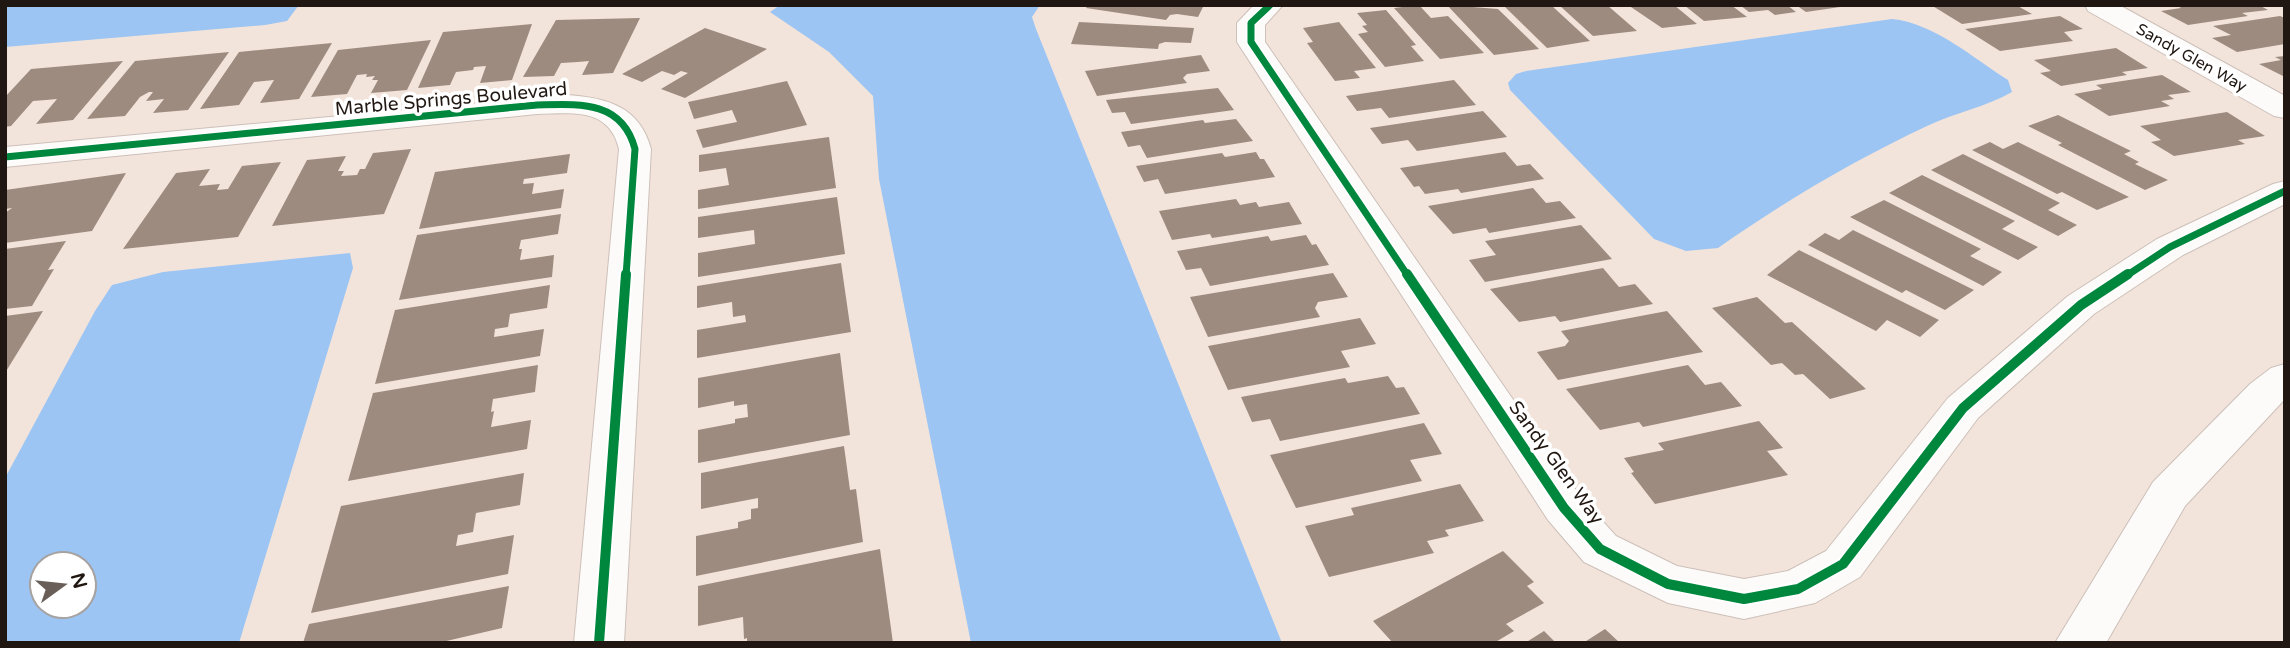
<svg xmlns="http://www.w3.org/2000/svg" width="2290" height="648" font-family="'Varela Round',sans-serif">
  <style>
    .water { fill: #9cc5f3; fill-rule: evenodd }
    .building { fill: #9d8b7f }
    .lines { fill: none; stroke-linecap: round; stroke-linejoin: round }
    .street-casing { stroke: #ccc0b9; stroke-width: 2 }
    .street { fill: #fdfbfa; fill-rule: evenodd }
    .cycleway-far1-casing { stroke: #fff; stroke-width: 10 }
    .cycleway-casing { stroke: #fff; stroke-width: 14 }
    .cycleway-far1 { stroke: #00873e; stroke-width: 7 }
    .cycleway { stroke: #00873e; stroke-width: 10 }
    .labels { text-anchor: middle; stroke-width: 7; stroke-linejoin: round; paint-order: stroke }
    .far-street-label { font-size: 16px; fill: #211712; stroke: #fff }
    .street-label { font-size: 19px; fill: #211712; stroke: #fff }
  </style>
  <rect width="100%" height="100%" fill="#f3e4db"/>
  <g class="water">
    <polygon points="5,5 299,5 287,21 265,25 5,47"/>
    <polygon points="780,5 1040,5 1032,17 1036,29 1282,643 971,643 879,179 873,96 829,52 770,12"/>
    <path d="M1892,19c42,4 81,39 116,61l4,12c-26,15 -58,21 -85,34 -74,35 -142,75 -209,122l-32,3 -32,-12 -144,-149 -2,-7 8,-9 10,-3z"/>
    <path d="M350,253l3,15 -114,375h-234v-165l90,-167 17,-26 51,-13zM42,564h42v42h-42z"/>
  </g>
  <g class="building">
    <polygon points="1088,5 1204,5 1198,17 1177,14 1170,15 1166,20 1086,8"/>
    <polygon points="1419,5 1431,18 1448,16 1484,53 1440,59 1394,8"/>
    <polygon points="1447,5 1498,9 1539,49 1494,55"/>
    <polygon points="1503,5 1551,5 1590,41 1547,48"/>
    <polygon points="1559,5 1607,5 1637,31 1593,36"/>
    <polygon points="1628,5 1674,5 1697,24 1662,28"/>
    <polygon points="1684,5 1731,5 1747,17 1704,21"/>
    <polygon points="1740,5 1787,5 1796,12 1775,15 1768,10 1749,12"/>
    <polygon points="1796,5 1840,5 1840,7 1806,12"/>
    <polygon points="1931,5 2016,5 2032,14 1962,24"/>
    <polygon points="2176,5 2259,5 2268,10 2242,13 2248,16 2188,25 2161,11 2181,8"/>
    <polygon points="1386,10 1416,45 1411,46 1424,61 1385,67 1358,34 1368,32 1362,26 1367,25 1357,13"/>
    <polygon points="2060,16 2083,29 2064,32 2073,41 2000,51 1965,29"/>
    <polygon points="2280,16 2285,18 2285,44 2237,52 2212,38 2231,35 2213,26"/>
    <polygon points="640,18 613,73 582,75 589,61 578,62 561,63 554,76 523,77 556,20"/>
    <polygon points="1079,22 1194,28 1191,43 1165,42 1159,44 1158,49 1071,44"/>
    <polygon points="1339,22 1376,68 1354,71 1360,78 1335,81 1307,43 1313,42 1303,28"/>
    <polygon points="532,24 512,80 480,83 486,66 474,67 473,70 456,72 450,85 418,88 443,32"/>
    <polygon points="705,28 767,49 685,98 661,89 688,73 681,71 674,75 662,71 642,82 622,74"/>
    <polygon points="431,40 407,90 371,93 378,80 372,80 375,76 366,77 367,74 357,75 347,94 311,97 338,50"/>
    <polygon points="332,43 299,99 260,103 274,80 254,82 239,105 200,109 239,52"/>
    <polygon points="2116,48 2148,68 2122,72 2127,75 2061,86 2040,73 2051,71 2034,60"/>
    <polygon points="229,52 188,110 153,113 164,99 146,101 153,92 149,92 140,97 125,116 87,119 135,61"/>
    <polygon points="1201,55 1210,71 1187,74 1183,78 1187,83 1097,96 1085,71"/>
    <polygon points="2285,56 2285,77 2259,64 2281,60 2275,57"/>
    <polygon points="123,61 73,120 36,124 57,99 46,100 33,101 11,126 5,127 5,97 31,69"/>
    <polygon points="2162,75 2191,92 2168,95 2174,99 2161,101 2170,106 2109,116 2074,94 2102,89 2096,85"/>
    <polygon points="1454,80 1476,105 1389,118 1381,108 1357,111 1346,96"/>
    <polygon points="787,81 807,125 703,148 696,130 737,122 732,110 694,119 688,102"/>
    <polygon points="1218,88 1234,110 1131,124 1125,112 1112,113 1106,100"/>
    <polygon points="1483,111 1507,137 1417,151 1408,140 1382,144 1370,128"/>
    <polygon points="2227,112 2265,136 2238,140 2245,144 2174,156 2151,142 2161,140 2140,126"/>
    <polygon points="2058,115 2131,151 2124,154 2139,162 2135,164 2168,180 2145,190 2058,145 2062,143 2028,126"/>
    <polygon points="1236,119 1253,141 1147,158 1140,145 1128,147 1121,132 1203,120 1205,123"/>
    <polygon points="829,137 836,188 698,209 698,190 729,185 726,168 699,172 699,155"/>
    <polygon points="1990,142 2003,149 2018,142 2129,197 2097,210 2062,192 2057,194 1972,150"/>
    <polygon points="411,149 384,214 272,226 307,160 346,156 338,171 344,171 341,176 357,175 360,169 365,169 373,153"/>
    <polygon points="1256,152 1260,159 1264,159 1275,177 1165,194 1158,179 1144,182 1136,166 1222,153 1225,157"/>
    <polygon points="1505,152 1517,166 1530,164 1544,179 1461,193 1458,189 1425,194 1419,186 1414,187 1400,168"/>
    <polygon points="570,154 567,173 524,179 523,184 534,183 532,194 564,189 561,208 419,229 435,172"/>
    <polygon points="1963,154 2060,203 2048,210 2077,225 2058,236 1931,170"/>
    <polygon points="281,162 238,237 123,249 176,173 210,169 199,186 220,184 217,190 228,189 242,166"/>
    <polygon points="126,173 92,231 5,243 5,213 12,208 5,209 5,190"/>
    <polygon points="1922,175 2015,221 2002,229 2038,247 2018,260 1889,193"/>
    <polygon points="1533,188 1546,203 1560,201 1576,218 1489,233 1486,228 1453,234 1428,206"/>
    <polygon points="837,197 845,254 698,277 698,253 755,244 754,230 698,238 698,217"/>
    <polygon points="1236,199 1240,205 1256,202 1259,207 1289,202 1302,224 1212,238 1210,234 1172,240 1159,211"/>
    <polygon points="1884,200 1981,249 1970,256 2002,272 1983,286 1850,217"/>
    <polygon points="561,214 558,234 521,240 519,249 522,249 520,260 554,255 552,277 399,300 417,235"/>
    <polygon points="1581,225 1612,259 1485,282 1469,260 1496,255 1485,241"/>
    <polygon points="1853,230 1974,290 1945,310 1906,290 1902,293 1808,245 1825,233 1839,240"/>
    <polygon points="1306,235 1312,245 1316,244 1329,265 1210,286 1201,268 1186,270 1177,251 1268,236 1271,241"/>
    <polygon points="66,241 48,270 54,269 32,306 5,309 5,249"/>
    <polygon points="1799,250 1939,320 1920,337 1887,320 1876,331 1767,275"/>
    <polygon points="841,263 851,332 697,358 697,330 746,322 745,315 733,317 732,302 697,308 697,286"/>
    <polygon points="1603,268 1619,287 1635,284 1653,304 1560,322 1555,316 1519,322 1490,289"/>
    <polygon points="1333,273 1348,297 1318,302 1315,308 1320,317 1208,337 1190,297"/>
    <polygon points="550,285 547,308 510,314 508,327 495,329 494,337 544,329 540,356 375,384 395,310"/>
    <polygon points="1757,297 1785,323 1792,322 1866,389 1830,399 1803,374 1795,375 1782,363 1771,365 1712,308"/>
    <polygon points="43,311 21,347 5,373 5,316"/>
    <polygon points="1667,311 1703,352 1558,380 1537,352 1565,346 1569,341 1561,331"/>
    <polygon points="1360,318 1376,344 1341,351 1350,367 1228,390 1208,346"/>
    <polygon points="840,353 850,435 698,463 698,430 735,423 735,419 748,417 747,404 734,406 734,401 698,408 698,378"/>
    <polygon points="538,365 535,392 493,399 491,412 494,411 491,427 531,420 527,449 348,481 373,393"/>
    <polygon points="1688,365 1705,385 1721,382 1742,406 1643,427 1639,422 1600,430 1566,389"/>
    <polygon points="1388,376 1396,388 1404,387 1420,414 1280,441 1270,419 1252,422 1241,397 1345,378 1348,383"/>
    <polygon points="1759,421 1783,448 1767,451 1788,475 1655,504 1631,473 1634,472 1624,458 1664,450 1658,443"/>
    <polygon points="1424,423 1442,454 1410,460 1422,481 1296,508 1270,455"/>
    <polygon points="844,446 850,490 856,489 863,542 696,576 696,536 738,528 738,522 751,519 751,509 758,508 758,498 701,509 701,473"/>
    <polygon points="524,473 520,505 476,513 473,532 458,535 456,546 514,535 508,574 311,613 341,506"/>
    <polygon points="1460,484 1484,521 1445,530 1449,536 1427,541 1434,553 1329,577 1305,526 1354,515 1351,508"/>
    <polygon points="880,549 893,643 747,643 747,638 744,639 743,617 698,626 698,586"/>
    <polygon points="1503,551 1534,582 1527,586 1544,603 1506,624 1514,631 1494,643 1393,643 1373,621"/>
    <polygon points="509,586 502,628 438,643 303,643 309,624"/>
    <polygon points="1605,629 1620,643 1583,643"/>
    <polygon points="1544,631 1556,643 1525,643"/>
  </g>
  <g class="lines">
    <g class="street-casing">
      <g id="street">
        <polygon points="1254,5 1283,5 1265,25 1265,42 1580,496 1616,536 1677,566 1744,579 1788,571 1826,551 1948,398 2068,296 2157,239 2273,184 2285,181 2285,204 2183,255 2094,314 1978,418 1860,577 1815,603 1744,619 1668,603 1584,562 1548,520 1237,42 1237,23"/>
        <polygon points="2085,5 2119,5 2285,96 2285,118 2274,116 2088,11"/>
        <path d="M568,95c40,3 72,12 83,54l-27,494h-50l45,-494c-10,-42 -47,-36 -82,-35l-532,53v-20z"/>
        <polygon points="2285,364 2285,399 2185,506 2106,643 2055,643 2153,482 2250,384 2271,368"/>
      </g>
    </g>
    <use href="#street" class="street"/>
    <g class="cycleway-far1-casing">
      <g id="cycleway-far1">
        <polyline points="1270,5 1251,23 1251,42 1408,276"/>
        <path d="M5,157l532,-52c42,-1 85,-5 98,44l-9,127"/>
        <polyline points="2126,276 2170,247 2285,191"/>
      </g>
    </g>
    <g class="cycleway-casing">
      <g id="cycleway">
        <polyline points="1407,274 1564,508 1600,549 1668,584 1744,599 1798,589 1843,564 1963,408 2081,305 2128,274"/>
        <polyline points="599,643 626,274"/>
      </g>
    </g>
    <use href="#cycleway-far1" class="cycleway-far1"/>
    <use href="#cycleway" class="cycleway"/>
  </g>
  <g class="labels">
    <g class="far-street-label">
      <text transform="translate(2192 57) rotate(29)" y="6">Sandy Glen Way</text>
    </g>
    <g class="street-label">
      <text transform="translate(451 98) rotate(-5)" y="7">Marble Springs Boulevard</text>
      <text transform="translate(1557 462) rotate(54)" y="7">Sandy Glen Way</text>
    </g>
  </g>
  <rect width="2290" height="648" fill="none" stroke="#211712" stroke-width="14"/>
  <g transform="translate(63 585) rotate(75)"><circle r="33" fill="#ffffff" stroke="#a6a2a0" stroke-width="2"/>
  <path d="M0-5L12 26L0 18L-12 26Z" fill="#6a5f58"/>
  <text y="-10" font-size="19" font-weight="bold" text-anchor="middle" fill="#211712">N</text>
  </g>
</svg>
